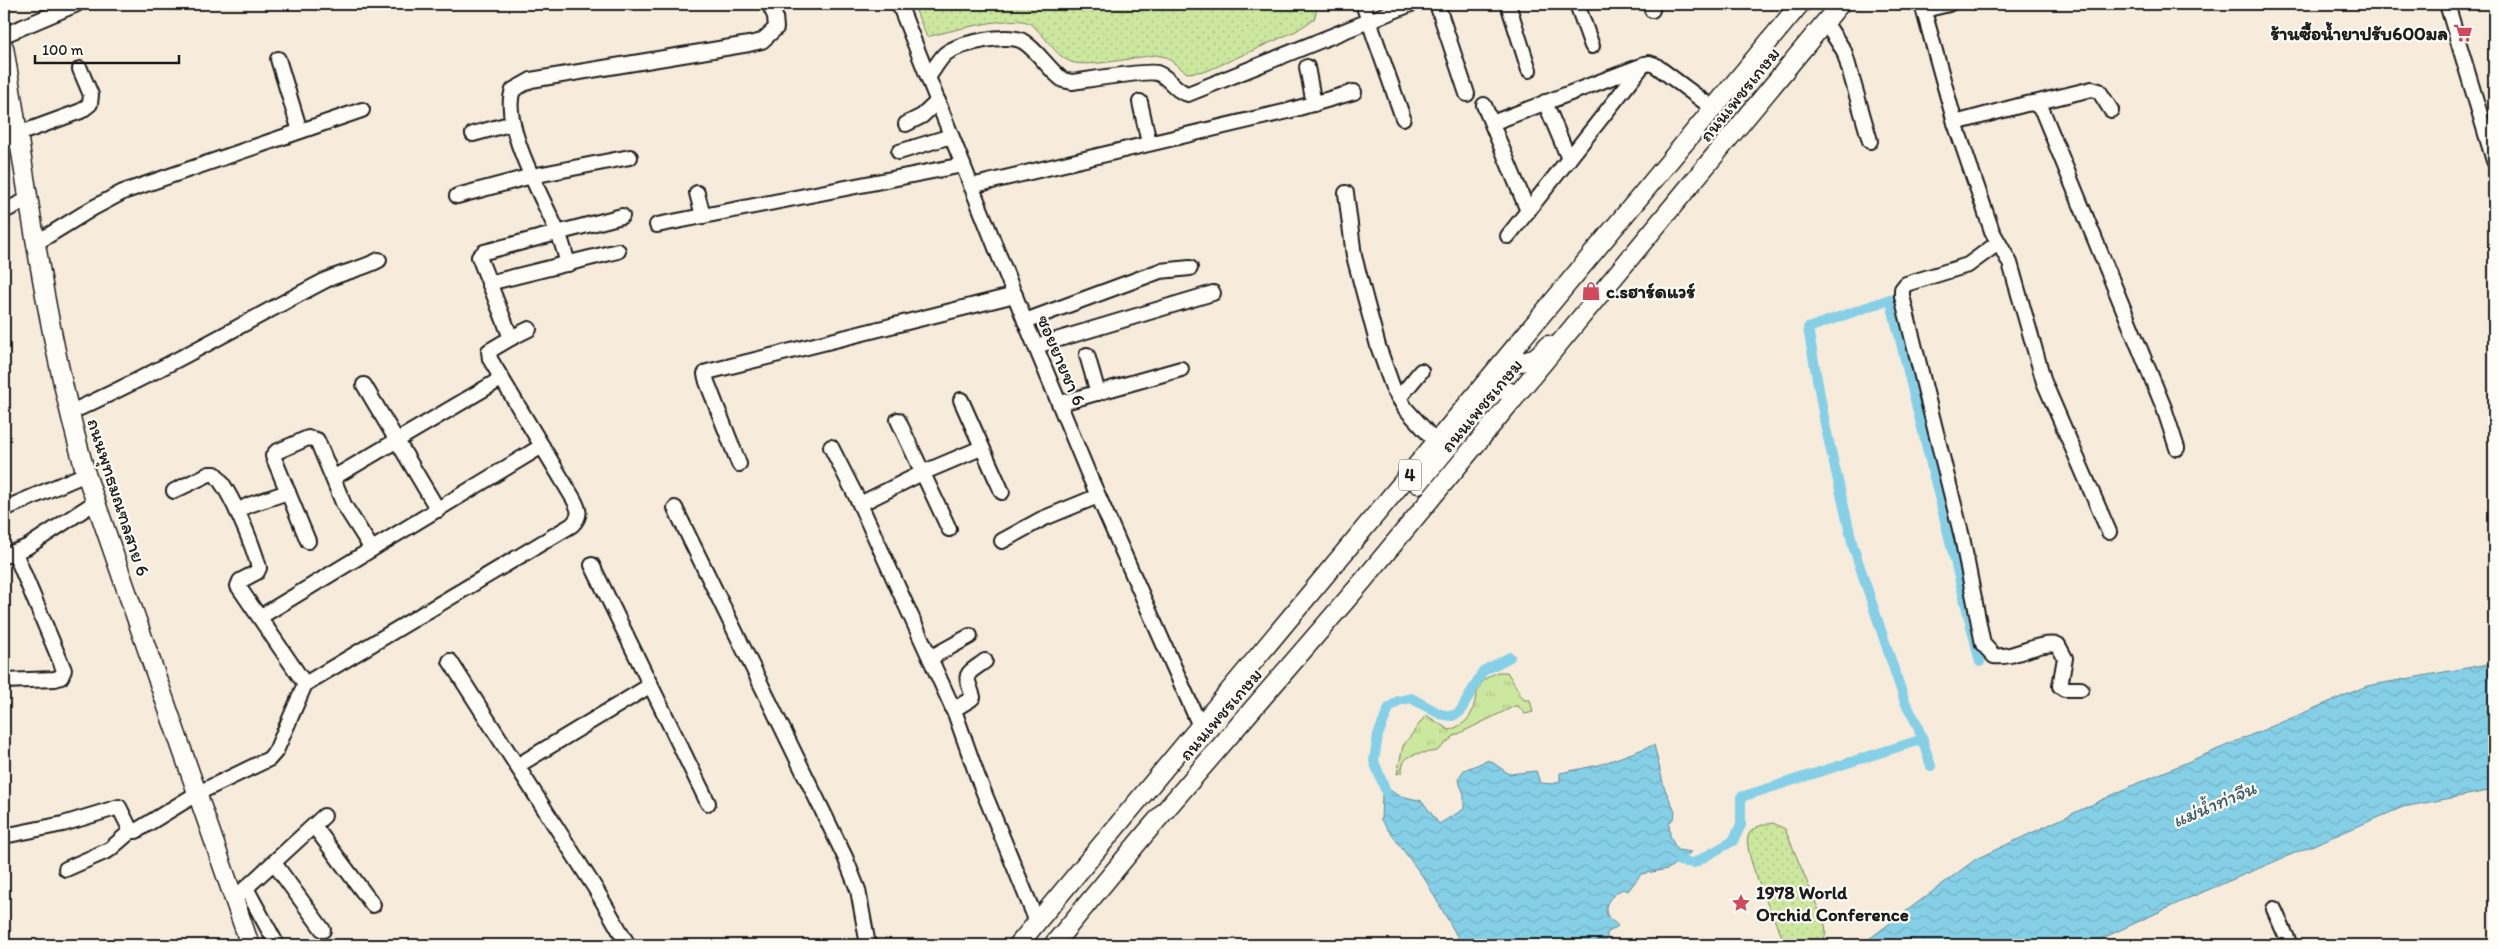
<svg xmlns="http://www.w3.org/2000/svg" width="2498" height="949" font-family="Itim,'Playpen Sans Thai',sans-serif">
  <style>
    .grass { fill: url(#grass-dots); stroke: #74825d }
    .park { fill: url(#park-tufts); stroke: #74825d }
    .water { fill: url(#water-waves); stroke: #5c8896 }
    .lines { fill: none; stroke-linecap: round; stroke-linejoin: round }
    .canal { stroke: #86d0e7; stroke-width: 10 }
    .minor-casing { stroke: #1c1c1c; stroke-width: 18 }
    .major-casing { stroke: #1c1c1c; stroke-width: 21 }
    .minor { stroke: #fdfcf7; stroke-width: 14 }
    .major { stroke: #fdfcf7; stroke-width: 18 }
    .labels { text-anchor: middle; stroke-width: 4.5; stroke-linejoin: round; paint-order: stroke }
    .shield { fill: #fdfcf7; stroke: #605f5e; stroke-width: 1 }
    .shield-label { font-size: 18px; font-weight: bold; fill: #1c1c1c }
    .poi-label { font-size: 19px; font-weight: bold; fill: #1c1c1c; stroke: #fdfcf7; text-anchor: start }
    .street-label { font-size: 19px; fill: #1c1c1c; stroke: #fdfcf7 }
    .water-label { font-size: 20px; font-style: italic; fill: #415b63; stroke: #fdfcf7 }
  </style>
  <defs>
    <pattern id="grass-dots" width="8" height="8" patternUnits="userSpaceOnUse" patternTransform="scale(1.25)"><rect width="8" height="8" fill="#cce79e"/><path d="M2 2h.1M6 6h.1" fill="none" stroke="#afc688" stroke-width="1.8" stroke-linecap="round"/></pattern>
    <pattern id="park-tufts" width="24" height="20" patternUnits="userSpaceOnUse" patternTransform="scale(1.25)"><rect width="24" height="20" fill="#cce79e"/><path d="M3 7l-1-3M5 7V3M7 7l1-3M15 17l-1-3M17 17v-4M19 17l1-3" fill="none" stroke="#afc688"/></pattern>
    <pattern id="water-waves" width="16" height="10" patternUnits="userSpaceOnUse" patternTransform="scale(1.25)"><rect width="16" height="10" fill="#86d0e7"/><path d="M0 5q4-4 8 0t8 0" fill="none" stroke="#73b2c6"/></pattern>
  </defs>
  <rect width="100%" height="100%" fill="#f7ebdb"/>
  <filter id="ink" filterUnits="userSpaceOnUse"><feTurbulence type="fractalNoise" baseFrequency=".02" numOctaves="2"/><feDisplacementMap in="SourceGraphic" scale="10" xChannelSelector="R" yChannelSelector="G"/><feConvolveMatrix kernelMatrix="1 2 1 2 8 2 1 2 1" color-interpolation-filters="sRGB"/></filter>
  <g filter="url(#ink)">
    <g class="grass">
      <path d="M913,4h402l2,5 -3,10 -18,12 -89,40 -20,2 -21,-16 -10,-2c-20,2 -68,13 -85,7 -18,-7 -26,-29 -42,-39 -16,-9 -83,9 -102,14z"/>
      <path d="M1773,823l12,6 40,96c2,8 0,14 -5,20h-32l-5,-6c-8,-19 -43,-90 -34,-105 6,-9 15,-9 24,-11z"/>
    </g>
    <path class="park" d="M1498,672h9l17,28h6l3,12 -8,2 -7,-8h-3l-61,30 -17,15c-14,3 -36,0 -35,21l-5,2 6,-28 23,-31 23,15c34,-11 19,-31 35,-50 3,-3 10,-6 14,-8z"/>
    <g class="water">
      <polygon points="2494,663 2494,790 2403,807 2189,898 2088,945 1861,945 1976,859 2138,783 2367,686"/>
      <path d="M1654,745l10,42 11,25 -1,6 -5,5 1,13 7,14 14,2 -23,17 -27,5 -13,17 -5,-2c-10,5 -23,16 -14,29 2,3 6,4 9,8l-11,7v5l-5,7h-140l-36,-64 -45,-61 1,-26 8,-4 7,5 25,6 17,23 25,-15v-15l-6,-15 6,-9 25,-10 20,14 27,-3 4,12 13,1 7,-3v-8l39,-8z"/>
    </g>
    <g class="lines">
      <g class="canal">
        <polyline points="1931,766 1917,724 1905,702 1853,546 1826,429 1808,328 1890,299 1980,662"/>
        <polyline points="1386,792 1374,761 1378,735 1389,708 1398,701 1411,698 1440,714 1452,716 1460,712 1483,671 1510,657"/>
        <polyline points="1679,861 1694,863 1733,841 1741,825 1741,797 1923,739"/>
      </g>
      <g class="minor-casing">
        <g id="minor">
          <polyline points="899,4 1025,321 1088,473 1200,726"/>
          <polyline points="1363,4 1403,118"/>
          <polyline points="1437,4 1467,94"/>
          <polyline points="1508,4 1529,70"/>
          <polyline points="1577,4 1592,46"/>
          <polyline points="1650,4 1652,10"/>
          <polyline points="1922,4 1955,123 1992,231 2010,263 2044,382 2109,532"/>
          <polyline points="2447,4 2494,161"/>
          <polyline points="1924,10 1949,4"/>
          <polyline points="1825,22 1844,51 1870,141"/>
          <polyline points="4,35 77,4"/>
          <polyline points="278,59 300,131"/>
          <polyline points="1307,67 1314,104"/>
          <path d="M929,76c5,-7 10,-16 16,-22 14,-11 64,-22 79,-12 15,10 24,27 39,38l9,2c15,-2 74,-12 85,-9 13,4 17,18 31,21l223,-90"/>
          <polyline points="1140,102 1149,143"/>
          <polyline points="1545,102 1569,159"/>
          <polyline points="2034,103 2092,89 2099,91 2111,110"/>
          <polyline points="1484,105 1528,211"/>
          <polyline points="1492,123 1649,63 1655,65 1714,109"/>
          <polyline points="1955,123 2026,104 2034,103 2042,110 2164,408 2177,448"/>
          <polyline points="906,124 922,116 938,101"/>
          <polyline points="473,134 513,123"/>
          <polyline points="4,146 10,137 81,111 90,104 91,95 80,69"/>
          <polyline points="899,152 951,136"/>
          <polyline points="971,186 1288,111 1354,92"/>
          <polyline points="697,193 703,216"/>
          <polyline points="1346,193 1354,256 1378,346 1393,388 1405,408 1437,443"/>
          <polyline points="457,196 532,176 630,157"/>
          <polyline points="4,211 29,199"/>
          <polyline points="657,225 963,165"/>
          <polyline points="1508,236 1644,64"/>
          <polyline points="36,243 93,208 123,192 362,110"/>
          <path d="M1998,243l-30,22 -62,19 -4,5v7l60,241 21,107 11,12c22,3 42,-15 64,-11l7,13 -5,28 4,3h17"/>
          <path d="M568,264c-3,-11 -6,-23 -11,-33 -14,-33 -57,-108 -44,-141l18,-10 218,-36 13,-3 14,-13 -1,-12 -6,-12"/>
          <polyline points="489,283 618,251"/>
          <polyline points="1025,321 1160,271 1190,268"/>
          <polyline points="511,338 529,329"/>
          <polyline points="1036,346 1213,293"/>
          <polyline points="1087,355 1098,393"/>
          <polyline points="364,385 438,510"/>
          <polyline points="1399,398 1421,371"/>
          <polyline points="961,400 1002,492"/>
          <polyline points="1061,403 1181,369"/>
          <path d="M69,413c89,-40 171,-88 257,-133 17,-8 36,-11 53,-20"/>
          <polyline points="898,420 949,529"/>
          <polyline points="831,447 860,504 955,713 978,778 1037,922"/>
          <polyline points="739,464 707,382 705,374 707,372 1015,295"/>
          <polyline points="333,478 501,379"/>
          <path d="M174,491l35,-17h6c16,18 38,70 44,94l-2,4 -17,9 -2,5 67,98"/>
          <polyline points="860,504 922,473 981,448"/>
          <polyline points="675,508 845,857 858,890 868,945"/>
          <polyline points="4,509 86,474"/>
          <polyline points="237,511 249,505 288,492"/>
          <polyline points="308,541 273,456 276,452 308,438 317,440 344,505 372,549"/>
          <polyline points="1002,541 1042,519 1098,496"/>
          <polyline points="4,556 27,547 97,501"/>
          <polyline points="592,565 708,803"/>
          <polyline points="260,617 542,446"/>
          <polyline points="930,658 970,636"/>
          <polyline points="450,661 595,888 628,945"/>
          <polyline points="4,681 55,679 61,677 64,670 15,553"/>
          <path d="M953,710l18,-11 2,-2c-8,-25 -10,-20 12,-36"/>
          <polyline points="517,766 651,685"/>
          <polyline points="314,826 373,905"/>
          <path d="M4,836l59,-12 56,-17 12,24h5l62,-38 71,-34 7,-8 29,-67 267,-159c10,-10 7,-16 1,-27l-83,-139 -1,-8 22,-13 -32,-81 5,-5 8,-2 130,-34"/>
          <polyline points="274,863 323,930"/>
          <polyline points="66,869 109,850 131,831"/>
          <polyline points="246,888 277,945"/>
          <polyline points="234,899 324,816"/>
          <polyline points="2274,909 2290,945"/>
        </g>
      </g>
      <g class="major-casing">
        <g id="major">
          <path d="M4,47c24,143 42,288 82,427l164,471"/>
          <path d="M1513,351l5,11c14,0 21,-7 30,-17"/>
          <polyline points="1418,484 1494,392 1500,389 1508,391 1514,399"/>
          <polyline points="1018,945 1800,4"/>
          <polyline points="1053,945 1145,834 1362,582 1840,4"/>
        </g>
      </g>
      <use href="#minor" class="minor"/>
      <use href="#major" class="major"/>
    </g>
  </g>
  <defs>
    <g id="supermarket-bare" transform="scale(1.5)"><path d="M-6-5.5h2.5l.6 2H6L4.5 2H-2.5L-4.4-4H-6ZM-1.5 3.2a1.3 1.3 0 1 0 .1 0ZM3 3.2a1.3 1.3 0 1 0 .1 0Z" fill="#d1495b" stroke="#fdfcf7" stroke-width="2.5" paint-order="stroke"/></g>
    <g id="shop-bare" transform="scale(1.5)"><path d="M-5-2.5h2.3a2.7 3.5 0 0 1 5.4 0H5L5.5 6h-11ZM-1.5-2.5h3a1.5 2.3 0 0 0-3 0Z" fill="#d1495b" stroke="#fdfcf7" stroke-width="2.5" paint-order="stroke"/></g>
    <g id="sight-bare" transform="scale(1.5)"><path d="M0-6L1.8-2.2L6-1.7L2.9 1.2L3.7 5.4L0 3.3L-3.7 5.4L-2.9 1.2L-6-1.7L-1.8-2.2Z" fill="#d1495b" stroke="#fdfcf7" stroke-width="2.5" paint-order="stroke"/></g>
  </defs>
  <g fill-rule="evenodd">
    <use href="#supermarket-bare" x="2463" y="33"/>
    <use href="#shop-bare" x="1591" y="291"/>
    <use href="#sight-bare" x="1741" y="903"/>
  </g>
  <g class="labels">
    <rect class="shield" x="1399" y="459.5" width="22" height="31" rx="4"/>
    <g class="shield-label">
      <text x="1410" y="481">4</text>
    </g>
    <g class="poi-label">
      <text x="2448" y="40" text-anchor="end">ร้านซื้อน้ำยาปรับ600มล</text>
      <text x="1606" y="298">c.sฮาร์ดแวร์</text>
      <text x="1756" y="899">1978 World<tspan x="1756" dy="22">Orchid Conference</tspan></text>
    </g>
    <g class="street-label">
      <text transform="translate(1739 94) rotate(-51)" y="7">ถนนเพชรเกษม</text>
      <text transform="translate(1062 360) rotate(67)" y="7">ซอยยายชา 6</text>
      <text transform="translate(1481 405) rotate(-50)" y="7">ถนนเพชรเกษม</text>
      <text transform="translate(119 497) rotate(72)" y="7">ถนนพุทธมณฑลสาย 6</text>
      <text transform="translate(1220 714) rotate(-49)" y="7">ถนนเพชรเกษม</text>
    </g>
    <g class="water-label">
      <text transform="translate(2214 804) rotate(-23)" y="7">แม่น้ำท่าจีน</text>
    </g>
  </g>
  <rect width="2498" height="949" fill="none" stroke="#fdfcf7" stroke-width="20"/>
  <rect x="10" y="10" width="2478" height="929" fill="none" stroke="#1c1c1c" stroke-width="2" filter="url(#ink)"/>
  <path d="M35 55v8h144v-8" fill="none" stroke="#1c1c1c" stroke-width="2.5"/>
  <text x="42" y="55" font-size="15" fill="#1c1c1c" stroke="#fdfcf7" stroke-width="4" paint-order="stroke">100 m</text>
</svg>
